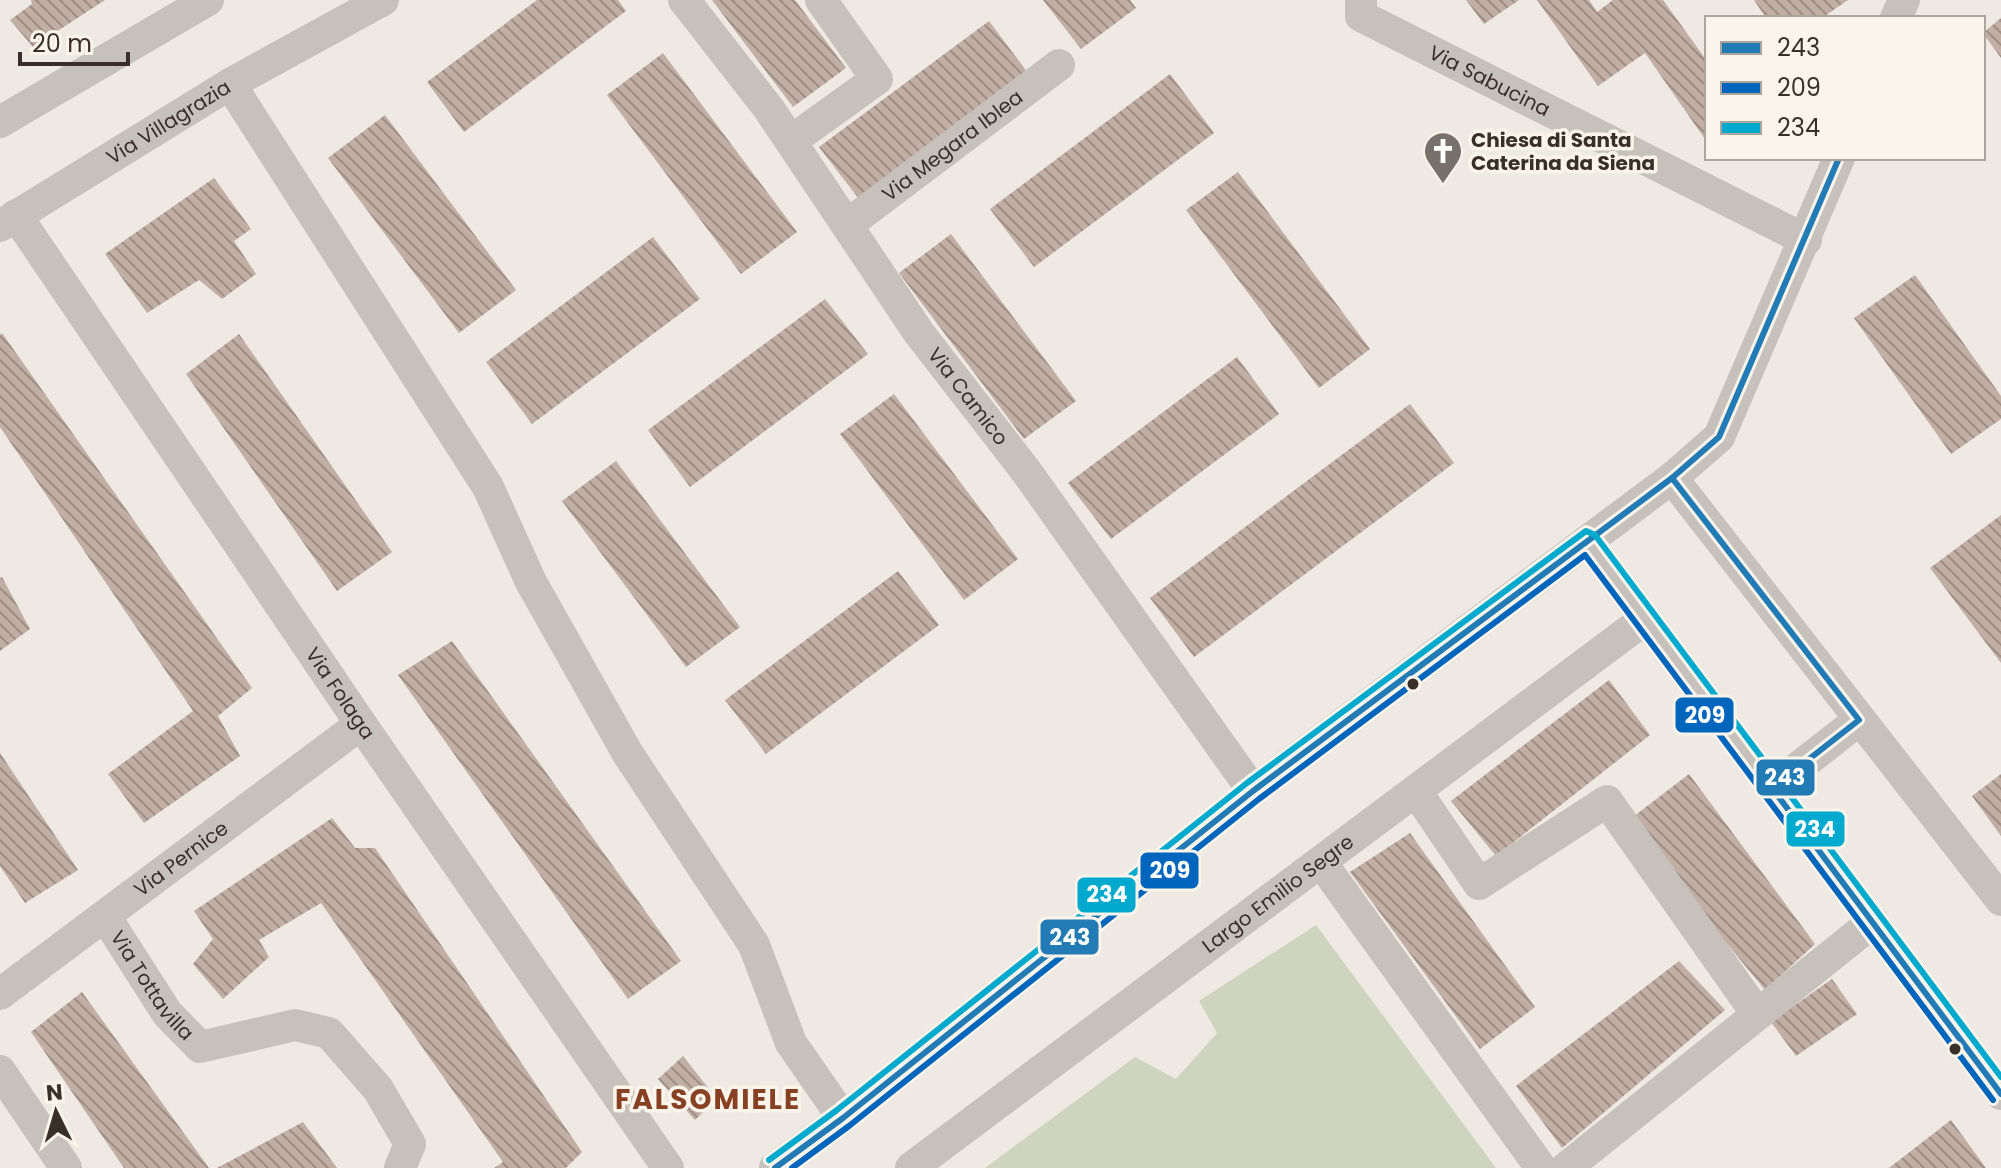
<svg xmlns="http://www.w3.org/2000/svg" width="2001" height="1168" font-family="Poppins,sans-serif">
  <style>
    .green { fill: #ced4bd }
    .building { fill: url(#building-back-hatch) }
    .lines { fill: none; stroke-linecap: round; stroke-linejoin: round }
    .minor { stroke: #c7c1bc; stroke-width: 32 }
    .bus-1-casing { stroke: #faf4ea; stroke-width: 12 }
    .bus-2-casing { stroke: #faf4ea; stroke-width: 12 }
    .bus-3-casing { stroke: #faf4ea; stroke-width: 12 }
    .bus-1 { stroke: #227bb4; stroke-width: 6 }
    .bus-2 { stroke: #0065bd; stroke-width: 6 }
    .bus-3 { stroke: #00a9ce; stroke-width: 6 }
    .bus-dot { fill: #382f29; stroke: #faf4ea; stroke-width: 3 }
    .labels { text-anchor: middle; stroke-width: 7; stroke-linejoin: round; paint-order: stroke }
    .street-label { font-size: 20px; fill: #382f29; stroke: #faf4ea }
    .poi-label { font-size: 20px; font-weight: bold; fill: #382f29; stroke: #faf4ea; text-anchor: start }
    .district-label { font-size: 28px; font-weight: bold; letter-spacing: 2px; fill: #874022; stroke: #faf4ea }
    .line-badge { stroke: #faf4ea; stroke-width: 3 }
    .badge-label { font-size: 22px; text-anchor: middle; font-weight: bold; fill: #fff }
  </style>
  <defs>
    <pattern id="building-back-hatch" width="6" height="6" patternUnits="userSpaceOnUse" patternTransform="scale(2)"><rect width="6" height="6" fill="#c1aea4"/><path d="M-1 5l2 2M0 0l6 6M5-1l2 2" fill="none" stroke="#9e8e86"/></pattern>
  </defs>
  <rect width="100%" height="100%" fill="#eee9e2"/>
  <polygon class="green" points="1316,925 1496,1168 985,1168 1135,1057 1176,1079 1217,1033 1199,1001"/>
  <g class="building">
    <polygon points="31,0 105,0 33,47 10,20 32,4"/>
    <polygon points="537,0 618,0 626,11 464,132 427,82"/>
    <polygon points="712,0 795,0 846,68 793,107"/>
    <polygon points="1043,0 1130,0 1136,8 1081,49"/>
    <polygon points="1466,0 1519,0 1484,24"/>
    <polygon points="1537,0 1589,0 1597,12 1613,0 1663,0 1707,61 1707,142 1645,53 1598,86"/>
    <polygon points="1754,0 1848,0 1822,18 1766,18"/>
    <polygon points="2001,18 2001,58 1983,33"/>
    <polygon points="989,21 1031,77 862,203 819,147"/>
    <polygon points="663,53 797,232 741,274 607,95"/>
    <polygon points="1170,74 1214,133 1034,267 990,209"/>
    <polygon points="385,115 516,290 459,333 328,158"/>
    <polygon points="1238,172 1370,349 1319,388 1186,210"/>
    <polygon points="214,178 251,229 234,241 256,274 222,299 199,280 147,313 105,254"/>
    <polygon points="951,234 1076,401 1024,439 899,273"/>
    <polygon points="653,237 700,299 532,424 486,362"/>
    <polygon points="1915,275 2001,396 2001,419 1951,454 1854,318"/>
    <polygon points="825,299 868,354 690,487 648,430"/>
    <polygon points="2,333 252,688 218,716 240,756 144,823 108,774 193,711 0,427 0,335"/>
    <polygon points="239,334 392,552 337,591 186,374"/>
    <polygon points="1237,357 1279,414 1111,539 1068,483"/>
    <polygon points="894,394 1018,559 964,600 840,434"/>
    <polygon points="1410,404 1454,463 1194,657 1150,598"/>
    <polygon points="616,461 740,627 686,667 562,501"/>
    <polygon points="2001,515 2001,663 1930,568"/>
    <polygon points="898,571 939,625 766,754 725,700"/>
    <polygon points="2,577 30,629 0,651 0,578"/>
    <polygon points="452,641 681,961 628,999 398,675"/>
    <polygon points="1609,680 1650,735 1496,856 1451,801"/>
    <polygon points="0,753 78,870 25,903 0,866"/>
    <polygon points="1689,774 1815,944 1765,990 1637,834 1629,820"/>
    <polygon points="2001,774 2001,836 1972,796"/>
    <polygon points="332,818 355,848 375,848 582,1152 566,1168 494,1168 503,1162 321,903 259,940 269,957 223,999 193,964 213,939 194,911"/>
    <polygon points="1410,833 1535,1007 1480,1049 1350,872"/>
    <polygon points="1679,961 1725,1010 1562,1148 1516,1086"/>
    <polygon points="1832,979 1857,1014 1796,1056 1771,1022"/>
    <polygon points="82,992 209,1168 124,1168 31,1032"/>
    <polygon points="683,1056 717,1099 695,1120 658,1079"/>
    <polygon points="1951,1120 1986,1168 1889,1168"/>
    <polygon points="303,1122 337,1168 217,1168"/>
  </g>
  <g class="lines">
    <g class="minor">
      <path id="s1" d="M684,0l85,109 150,224 107,138 227,320"/>
      <path id="s2" d="M1361,0v16l445,224"/>
      <polyline points="1896,18 1904,0"/>
      <polyline points="230,84 488,487 531,582 628,754 754,945 791,1043 843,1118"/>
      <polyline points="0,122 208,0"/>
      <polyline points="791,141 877,79 821,0"/>
      <path id="s3" d="M16,215l345,509 307,444"/>
      <path id="s4" d="M847,225l212,-160"/>
      <path id="s5" d="M0,226l230,-142 153,-84"/>
      <polyline points="1672,478 2001,900"/>
      <polyline points="1587,541 2001,1094"/>
      <polyline points="1772,788 1859,720"/>
      <polyline points="1416,791 1479,884 1607,801 1757,1014"/>
      <polyline points="1321,862 1541,1168"/>
      <path id="s6" d="M105,916l62,97 33,34 95,-22 34,8 49,56 32,55 -10,24"/>
      <path id="s7" d="M0,994l361,-270"/>
      <polyline points="0,1071 66,1168"/>
      <polyline points="775,1168 843,1118 1253,791 1672,478 1719,437 1839,158"/>
      <path id="s8" d="M911,1168l734,-549"/>
      <polyline points="1566,1168 1873,922"/>
    </g>
    <g class="bus-1-casing">
      <g id="bus-1">
        <polyline points="1672,478 1859,720 1772,788 2001,1094"/>
        <polyline points="775,1168 843,1118 1253,791 1672,478 1719,437 1839,158"/>
      </g>
    </g>
    <g class="bus-2-casing">
      <polyline id="bus-2" points="792,1168 849,1126 1259,799 1585,555 1993,1100"/>
    </g>
    <g class="bus-3-casing">
      <polyline id="bus-3" points="769,1160 837,1110 1247,783 1586,531 1595,535 2001,1077"/>
    </g>
    <use href="#bus-1" class="bus-1"/>
    <use href="#bus-2" class="bus-2"/>
    <use href="#bus-3" class="bus-3"/>
  </g>
  <defs>
    <g id="church-pin" transform="scale(2)"><path d="M0 17L-7.5 6A9.5 9.5 0 1 1 7.5 6Z" fill="#78706a" stroke="#faf4ea"/><path d="M-1.2-6h2.4v3.5h3.3v2.4h-3.3V6h-2.4V-.1h-3.3v-2.4h3.3Z" fill="#fff"/></g>
  </defs>
  <g fill-rule="evenodd">
    <use href="#church-pin" x="1443" y="151"/>
  </g>
  <g class="bus-dot">
    <circle cx="1413" cy="684" r="7"/>
    <circle cx="1955" cy="1049" r="7"/>
  </g>
  <g class="labels">
    <g class="street-label">
      <text dy="7" stroke="none"><textPath href="#s2" startOffset="160">Via Sabucina</textPath></text>
      <text dy="7" stroke="none"><textPath href="#s5" startOffset="198">Via Villagrazia</textPath></text>
      <text dy="7" stroke="none"><textPath href="#s4" startOffset="132">Via Megara Iblea</textPath></text>
      <text dy="7" stroke="none"><textPath href="#s1" startOffset="488">Via Camico</textPath></text>
      <text dy="7" stroke="none"><textPath href="#s3" startOffset="578">Via Folaga</textPath></text>
      <text dy="7" stroke="none"><textPath href="#s7" startOffset="226">Via Pernice</textPath></text>
      <text dy="7" stroke="none"><textPath href="#s8" startOffset="458">Largo Emilio Segre</textPath></text>
      <text dy="7" stroke="none"><textPath href="#s6" startOffset="84">Via Tottavilla</textPath></text>
    </g>
    <g class="poi-label">
      <text x="1471" y="147">Chiesa di Santa<tspan x="1471" dy="23">Caterina da Siena</tspan></text>
    </g>
    <g class="district-label">
      <text x="708" y="1109">FALSOMIELE</text>
    </g>
  </g>
  <g class="line-badge">
    <rect x="1674" y="696" width="61" height="38" rx="8" fill="#0065bd"/>
    <rect x="1755" y="758" width="61" height="39" rx="8" fill="#227bb4"/>
    <rect x="1785" y="810" width="61" height="38" rx="8" fill="#00a9ce"/>
    <rect x="1139" y="851" width="61" height="39" rx="8" fill="#0065bd"/>
    <rect x="1076" y="876" width="61" height="38" rx="8" fill="#00a9ce"/>
    <rect x="1039" y="918" width="61" height="38" rx="8" fill="#227bb4"/>
  </g>
  <g class="badge-label">
    <text x="1705" y="723">209</text>
    <text x="1785" y="785">243</text>
    <text x="1815" y="837">234</text>
    <text x="1170" y="878">209</text>
    <text x="1107" y="902">234</text>
    <text x="1070" y="945">243</text>
  </g>
  <rect x="1705" y="16" width="280" height="144" fill="#faf4ea" stroke="#aca59d" stroke-width="2"/>
  <rect x="1721" y="42" width="40" height="12" fill="#227bb4" stroke="#aca59d" stroke-width="2"/>
  <text x="1777" y="56" font-size="24" fill="#382f29">243</text>
  <rect x="1721" y="82" width="40" height="12" fill="#0065bd" stroke="#aca59d" stroke-width="2"/>
  <text x="1777" y="96" font-size="24" fill="#382f29">209</text>
  <rect x="1721" y="122" width="40" height="12" fill="#00a9ce" stroke="#aca59d" stroke-width="2"/>
  <text x="1777" y="136" font-size="24" fill="#382f29">234</text>
  <g transform="translate(56 1112) rotate(355)" stroke="#faf4ea" stroke-width="6" paint-order="stroke">
  <path d="M0-6L14 30L0 20L-14 30Z" fill="#382f29"/>
  <text y="-12" font-size="22" font-weight="bold" text-anchor="middle" fill="#382f29">N</text>
  </g>
  <path d="M20 52v12h108v-12" fill="none" stroke="#382f29" stroke-width="4"/>
  <text x="32" y="52" font-size="24" fill="#382f29" stroke="#faf4ea" stroke-width="6" paint-order="stroke">20 m</text>
</svg>
